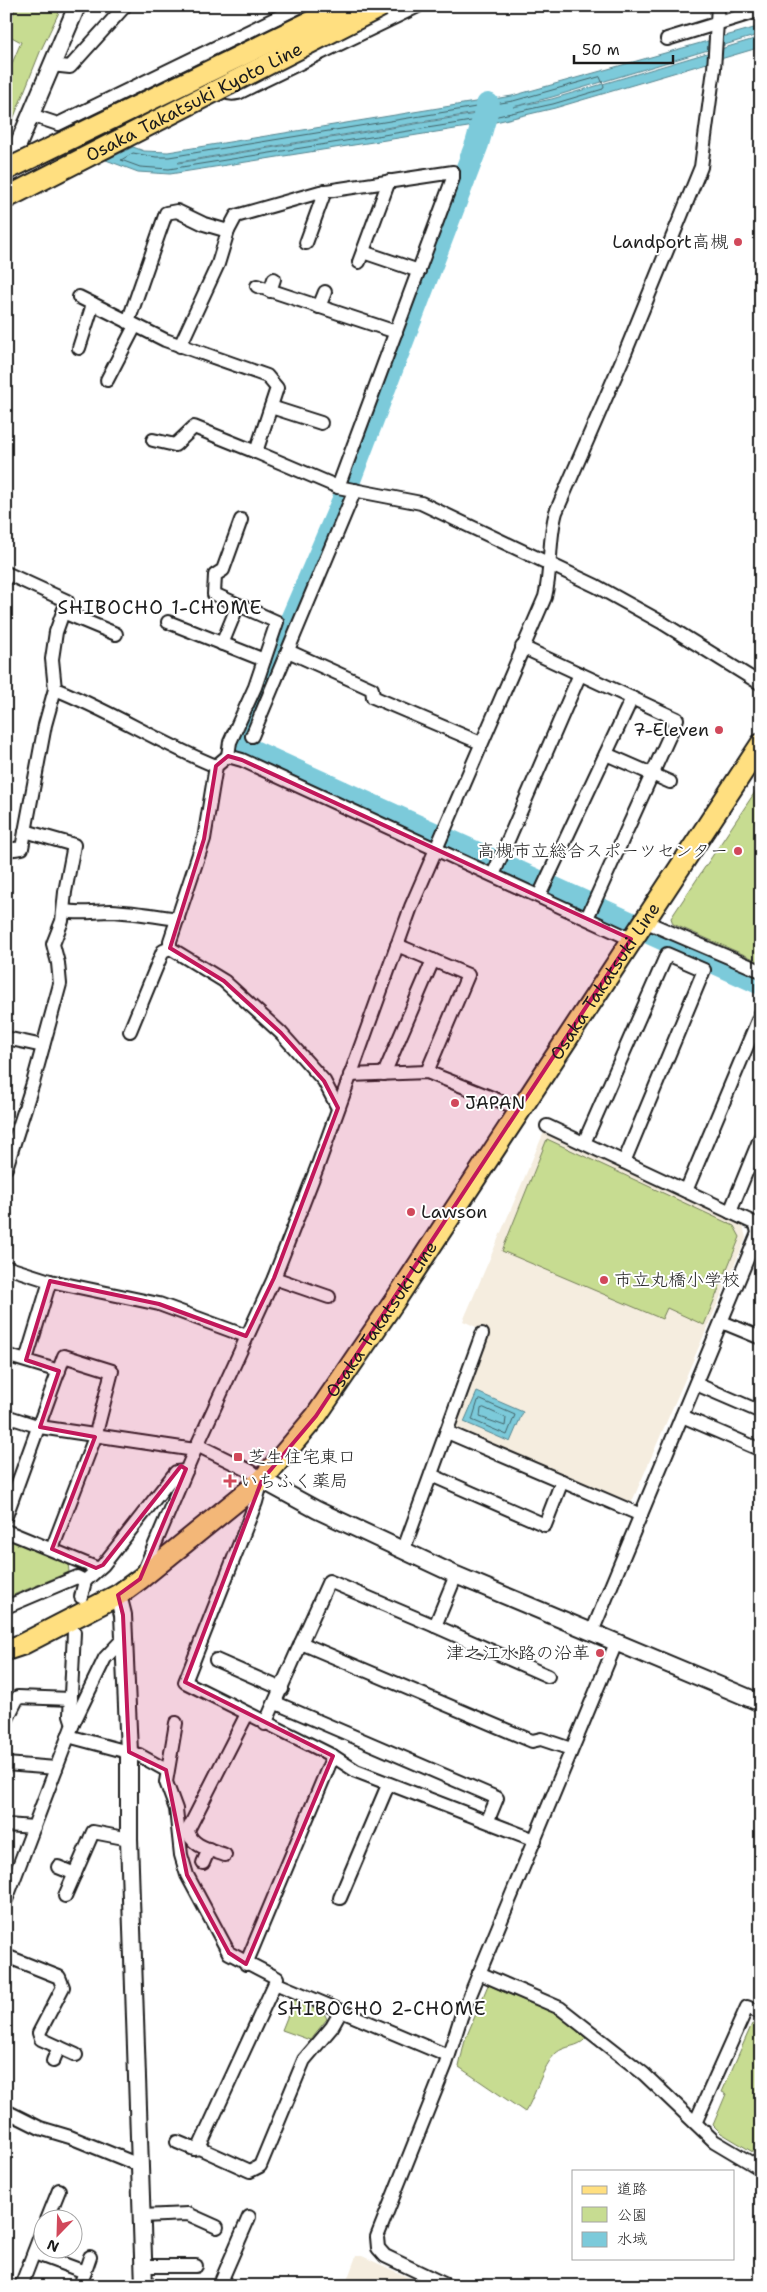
<svg xmlns="http://www.w3.org/2000/svg" width="767" height="2292" font-family="'Shantell Sans','Klee One',sans-serif">
  <style>
    .built { fill: #f5eddf }
    .green { fill: #c7dc91; stroke: #727c56 }
    .water { fill: #7ccada; stroke: #56848e; fill-rule: evenodd }
    .lines { fill: none; stroke-linecap: round; stroke-linejoin: round }
    .shore { stroke: #426268; stroke-width: 1 }
    .river { stroke: #7ccada; stroke-width: 24 }
    .minor-casing { stroke: #1c1c1c; stroke-width: 16 }
    .tertiary-casing { stroke: #1c1c1c; stroke-width: 20 }
    .primary-casing { stroke: #1c1c1c; stroke-width: 24 }
    .minor { stroke: #fff; stroke-width: 12 }
    .tertiary { stroke: #fff; stroke-width: 16 }
    .primary { stroke: #ffdf80; stroke-width: 20 }
    .primary-bridge-casing { stroke: #1c1c1c; stroke-width: 24; stroke-linecap: butt }
    .primary-bridge { stroke: #ffdf80; stroke-width: 20 }
    .marked { fill: #c2185b; fill-opacity: 0.2; stroke: #c2185b; stroke-width: 4; stroke-linejoin: round }
    .poi-dot { fill: #d1495b; stroke: #fff; stroke-width: 2 }
    .labels { text-anchor: middle; stroke-width: 4; stroke-linejoin: round; paint-order: stroke }
    .street-label { font-size: 18px; fill: #1c1c1c; stroke: #fff }
    .poi-label { font-size: 18px; fill: #1c1c1c; stroke: #fff; text-anchor: start }
    .neighbourhood-label { font-size: 19px; letter-spacing: 1px; fill: #1c1c1c; stroke: #fff }
  </style>
  <rect width="100%" height="100%" fill="#fff"/>
  <filter id="ink" filterUnits="userSpaceOnUse"><feTurbulence type="fractalNoise" baseFrequency=".02" numOctaves="2"/><feDisplacementMap in="SourceGraphic" scale="10" xChannelSelector="R" yChannelSelector="G"/><feConvolveMatrix kernelMatrix="1 2 1 2 8 2 1 2 1" color-interpolation-filters="sRGB"/></filter>
  <g filter="url(#ink)">
    <g class="built">
      <polygon points="544,1132 743,1225 746,1238 631,1504 456,1433 453,1428 485,1331 463,1321"/>
      <polygon points="356,2256 362,2256 427,2286 345,2286"/>
    </g>
    <g class="green">
      <polygon points="16,6 62,6 40,52 6,137 6,78 21,42 6,34"/>
      <polygon points="761,783 761,962 673,924 671,918"/>
      <polygon points="547,1139 734,1226 740,1237 704,1325 667,1308 662,1319 502,1251"/>
      <polygon points="6,1539 68,1562 69,1572 6,1598"/>
      <path d="M488,1985l69,29 29,24c-8,10 -21,7 -30,15 -14,13 -20,43 -31,59l-66,-45 6,-27z"/>
      <polygon points="294,2000 324,2013 327,2019 310,2040 282,2030"/>
      <polygon points="752,2024 761,2027 761,2157 721,2133 713,2125 726,2094 722,2092"/>
    </g>
    <g class="water">
      <path d="M761,26v8l-209,63 -39,10 39,-8 209,-62v10l-206,61 -68,16 -317,50 -32,-2 -32,-12 27,-13 11,4 24,1 344,-56zM482,112v1l-304,50 1,-1z"/>
      <polygon points="477,1392 523,1412 510,1442 464,1422"/>
    </g>
    <g class="lines">
      <g class="shore">
        <polygon points="600,77 604,86 603,89 553,104 484,119 169,169 140,167 121,160 133,153 156,157 169,157 513,101"/>
        <polygon points="481,1400 515,1415 507,1435 472,1420 478,1401"/>
        <polygon points="484,1408 506,1418 505,1426 480,1417 481,1409"/>
      </g>
      <polyline class="river" points="488,105 477,144 349,480 345,497 238,745 761,983"/>
      <g class="minor-casing">
        <g id="minor">
          <polyline points="667,39 761,10"/>
          <path d="M208,64c1,16 12,33 30,29l180,-87"/>
          <polyline points="51,65 70,67 125,6"/>
          <polyline points="31,115 58,124 301,6"/>
          <polyline points="306,243 325,191"/>
          <polyline points="363,252 419,271"/>
          <polyline points="359,262 389,181"/>
          <polyline points="257,286 396,332"/>
          <polyline points="270,291 274,279"/>
          <polyline points="79,297 165,340 267,376 277,388 256,452 338,487 421,503 596,586 661,622 761,684"/>
          <polyline points="319,307 325,292"/>
          <polyline points="128,322 166,213 177,211 204,224 228,231"/>
          <polyline points="180,346 218,264 228,231 236,216 320,192 453,172 453,178 338,487"/>
          <polyline points="79,348 93,304"/>
          <polyline points="107,380 135,326"/>
          <polyline points="271,407 321,423"/>
          <polyline points="153,440 175,445 194,427 256,452"/>
          <polyline points="6,573 67,601 56,632 52,659 55,689 45,725 22,848 6,850"/>
          <polyline points="63,612 116,634"/>
          <polyline points="168,622 264,660"/>
          <polyline points="222,644 238,605"/>
          <polyline points="522,647 677,719 587,918"/>
          <polyline points="288,651 372,689 373,697 481,743"/>
          <path d="M55,689c56,22 106,55 161,77"/>
          <polyline points="252,736 355,490"/>
          <polyline points="606,754 670,782"/>
          <polyline points="228,756 230,742 255,687 277,622 214,594 215,575 223,570 241,520"/>
          <polyline points="493,875 580,674"/>
          <polyline points="539,896 632,698"/>
          <path d="M64,911c17,3 31,0 47,0 23,1 45,5 67,8"/>
          <polyline points="644,921 761,971"/>
          <polyline points="397,945 468,975 427,1072"/>
          <polyline points="130,1031 163,951 170,948"/>
          <polyline points="6,1038 43,1046"/>
          <polyline points="384,1074 433,960"/>
          <polyline points="350,1075 427,1072 520,1109"/>
          <polyline points="338,1108 324,1081 281,1033 224,981 170,948 170,941 204,839 216,766 228,756 242,760 631,939"/>
          <polyline points="547,1126 756,1224 758,1233 592,1632"/>
          <polyline points="584,1143 667,954 704,970 624,1162"/>
          <polyline points="6,1168 33,1083 60,984 58,963 53,944 62,921 65,892 74,845 25,831"/>
          <polyline points="686,1191 761,1013"/>
          <polyline points="730,1212 761,1136"/>
          <polyline points="6,1267 50,1281 159,1304 246,1336"/>
          <polyline points="274,1278 329,1297"/>
          <polyline points="722,1322 761,1338"/>
          <polyline points="6,1355 59,1371"/>
          <polyline points="26,1360 50,1281"/>
          <polyline points="696,1384 761,1412"/>
          <polyline points="6,1416 40,1427 195,1450"/>
          <polyline points="682,1416 761,1450"/>
          <polyline points="447,1432 641,1515"/>
          <polyline points="197,1445 252,1472 262,1480 256,1502 185,1682 333,1756 356,1771 535,1840"/>
          <polyline points="431,1475 545,1525 562,1481"/>
          <polyline points="6,1516 64,1356 112,1371 95,1437 52,1549"/>
          <polyline points="6,1531 96,1568"/>
          <polyline points="403,1551 482,1334"/>
          <path d="M142,1575l53,-125 79,-172 44,-113 93,-258 134,-310c7,-28 3,-57 11,-85l67,-154 78,-191 13,-98 4,-63"/>
          <polyline points="456,1575 435,1626 329,1581 301,1643 532,1741 541,1739 571,1749"/>
          <polyline points="81,1597 85,1581"/>
          <polyline points="6,1607 77,1577 85,1581 103,1565 176,1472 186,1471"/>
          <polyline points="435,1626 548,1676"/>
          <polyline points="216,1660 282,1689"/>
          <polyline points="276,1703 497,1798 488,1820"/>
          <polyline points="6,1721 18,1697 71,1699"/>
          <polyline points="176,1723 166,1782 176,1809 181,1855 187,1875 229,1953 277,1978 275,1983 448,2056"/>
          <polyline points="73,1724 70,1715 74,1632"/>
          <polyline points="265,1724 301,1643"/>
          <polyline points="68,1736 139,1755 166,1770"/>
          <polyline points="6,1764 56,1768"/>
          <polyline points="6,1825 34,1827"/>
          <path d="M225,1855c-14,-5 -35,-9 -37,-25l59,-116"/>
          <polyline points="203,1863 209,1849"/>
          <polyline points="58,1867 75,1874"/>
          <polyline points="65,1896 93,1832 129,1839"/>
          <polyline points="340,1898 388,1785"/>
          <polyline points="6,1900 73,1724 105,1658 124,1638"/>
          <polyline points="6,1956 59,1977 63,1987 39,2033 41,2039 76,2055"/>
          <polyline points="246,1964 333,1756"/>
          <polyline points="479,1973 560,2008 644,2074 714,2141 761,2169"/>
          <polyline points="53,2061 59,2047"/>
          <polyline points="6,2111 40,2128 70,2137 139,2165"/>
          <polyline points="696,2121 747,2007 761,2013"/>
          <polyline points="177,2142 194,2149 199,2148 250,2171 260,2166 304,2060 332,2027 341,2011"/>
          <polyline points="199,2148 275,1983"/>
          <polyline points="141,2216 188,2214 217,2227"/>
          <polyline points="47,2220 59,2190"/>
          <polyline points="34,2253 85,2272"/>
          <polyline points="143,2266 196,2266"/>
          <polyline points="21,2286 42,2231"/>
          <polyline points="80,2286 90,2257"/>
          <polyline points="219,2286 249,2217"/>
          <polyline points="448,2286 385,2256 378,2248 377,2237 446,2064 461,2017 616,1643"/>
        </g>
      </g>
      <g class="tertiary-casing">
        <g id="tertiary">
          <polyline points="6,173 77,6"/>
          <polyline points="262,1480 317,1510 456,1575 761,1703"/>
          <polyline points="118,1595 123,1615 129,1752 129,1839 144,2286"/>
        </g>
      </g>
      <g class="primary-casing">
        <g id="primary">
          <path id="s1" d="M6,1650l15,-5 97,-50 22,-16 122,-99 54,-64 82,-120 363,-552"/>
        </g>
      </g>
      <use href="#minor" class="minor"/>
      <use href="#tertiary" class="tertiary"/>
      <use href="#primary" class="primary"/>
      <g class="primary-bridge-casing">
        <g id="primary-bridge">
          <polyline points="6,170 343,6"/>
          <path id="s2" d="M6,198l376,-192"/>
        </g>
      </g>
      <use href="#primary-bridge" class="primary-bridge"/>
    </g>
  </g>
  <path class="marked" d="M228,756l14,4 389,179 -315,477 -54,64 -77,202 148,74 -87,208 -17,-11 -42,-78 -21,-105 -37,-18 -6,-137 -5,-20 22,-16 46,-110 -5,-3 -78,99 -7,3 -44,-19 43,-112 -55,-10 19,-56 -33,-11 24,-79 109,23 87,32 28,-58 64,-170 -14,-27 -43,-48 -57,-52 -54,-33 34,-109 12,-73z"/>
  <g class="poi-dot">
    <circle cx="738" cy="242" r="5"/>
    <circle cx="719" cy="730" r="5"/>
    <circle cx="738" cy="851" r="5"/>
    <circle cx="455" cy="1103" r="5"/>
    <circle cx="411" cy="1212" r="5"/>
    <circle cx="604" cy="1280" r="5"/>
    <rect x="233" y="1452" width="10" height="10" rx="2.5"/>
    <path d="M227.5 1473.5h5v5h5v5h-5v5h-5v-5h-5v-5h5z"/>
    <circle cx="600" cy="1653" r="5"/>
  </g>
  <g class="labels">
    <g class="street-label">
      <text dy="6" stroke="none"><textPath href="#s2" startOffset="211">Osaka Takatsuki Kyoto Line</textPath></text>
      <text dy="6" stroke="none"><textPath href="#s1" startOffset="915">Osaka Takatsuki Line</textPath></text>
      <text dy="6" stroke="none"><textPath href="#s1" startOffset="510">Osaka Takatsuki Line</textPath></text>
    </g>
    <g class="poi-label">
      <text x="728" y="248" text-anchor="end">Landport高槻</text>
      <text x="709" y="736" text-anchor="end">7-Eleven</text>
      <text x="728" y="857" text-anchor="end">高槻市立総合スポーツセンター</text>
      <text x="465" y="1109">JAPAN</text>
      <text x="421" y="1218">Lawson</text>
      <text x="614" y="1286">市立丸橋小学校</text>
      <text x="248" y="1463">芝生住宅東口</text>
      <text x="240" y="1487">いちふく薬局</text>
      <text x="590" y="1659" text-anchor="end">津之江水路の沿革</text>
    </g>
    <g class="neighbourhood-label">
      <text x="160" y="614">SHIBOCHO 1-CHOME</text>
      <text x="382" y="2015">SHIBOCHO 2-CHOME</text>
    </g>
  </g>
  <rect width="767" height="2292" fill="none" stroke="#fff" stroke-width="25"/>
  <rect x="12" y="12" width="742" height="2267" fill="none" stroke="#1c1c1c" stroke-width="2" filter="url(#ink)"/>
  <rect x="572" y="2170" width="162" height="90" fill="#ffffff" stroke="#a4a4a4"/>
  <rect x="582" y="2186" width="25" height="8" fill="#ffdf80" stroke="#a4a4a4"/>
  <text x="617" y="2194" font-size="15" fill="#1c1c1c">道路</text>
  <rect x="582" y="2207" width="25" height="15" fill="#c7dc91" stroke="#a4a4a4"/>
  <text x="617" y="2220" font-size="15" fill="#1c1c1c">公園</text>
  <rect x="582" y="2232" width="25" height="15" fill="#7ccada" stroke="#a4a4a4"/>
  <text x="617" y="2244" font-size="15" fill="#1c1c1c">水域</text>
  <g transform="translate(58 2234) rotate(203)"><circle r="24" fill="#ffffff" stroke="#a4a4a4"/>
  <path d="M0-4L9 19L0 12L-9 19Z" fill="#d1495b"/>
  <text y="-8" font-size="14" font-weight="bold" text-anchor="middle" fill="#1c1c1c">N</text>
  </g>
  <path d="M574 55v8h99v-8" fill="none" stroke="#1c1c1c" stroke-width="2.5"/>
  <text x="582" y="55" font-size="15" fill="#1c1c1c" stroke="#ffffff" stroke-width="4" paint-order="stroke">50 m</text>
</svg>
